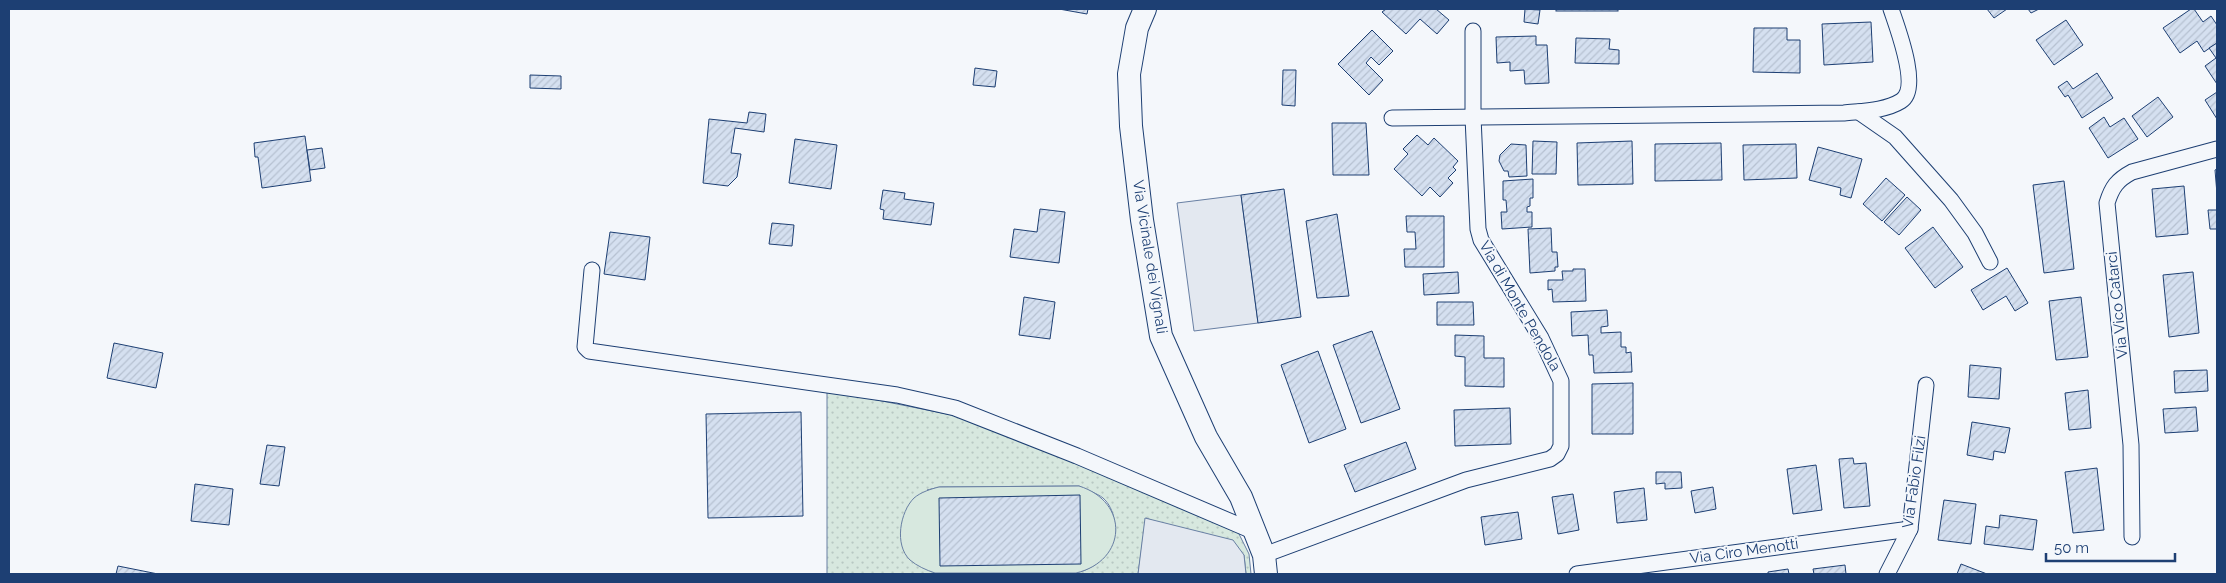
<svg xmlns="http://www.w3.org/2000/svg" width="2226" height="583" font-family="Raleway,sans-serif">
  <style>
    .green { fill: url(#green-dots); stroke: #687fa3; fill-rule: evenodd }
    .pitch { fill: #d7e8df; stroke: #687fa3 }
    .parking { fill: #e3e8f0; stroke: #687fa3 }
    .building { fill: url(#building-hatch); stroke: #1d3f73 }
    .lines { fill: none; stroke-linecap: round; stroke-linejoin: round }
    .street-casing { stroke: #1d3f73; stroke-width: 17 }
    .secondary-casing { stroke: #1d3f73; stroke-width: 24 }
    .street { stroke: #f4f7fb; stroke-width: 15 }
    .secondary { stroke: #f4f7fb; stroke-width: 22 }
    .labels { text-anchor: middle; stroke-width: 4; stroke-linejoin: round; paint-order: stroke }
    .street-label { font-size: 15px; fill: #1d3f73; stroke: #f4f7fb }
  </style>
  <defs>
    <pattern id="green-dots" width="8" height="8" patternUnits="userSpaceOnUse" patternTransform="scale(1.25)"><rect width="8" height="8" fill="#d7e8df"/><path d="M2 2h.1M6 6h.1" fill="none" stroke="#b8c8c3" stroke-width="1.8" stroke-linecap="round"/></pattern>
    <pattern id="building-hatch" width="6" height="6" patternUnits="userSpaceOnUse" patternTransform="scale(1.25)"><rect width="6" height="6" fill="#d5e0f0"/><path d="M-1 1l2-2M0 6l6-6M5 7l2-2" fill="none" stroke="#b6c1d1"/></pattern>
  </defs>
  <rect width="100%" height="100%" fill="#f4f7fb"/>
  <path class="green" d="M827,390l135,27 274,111 13,26 2,20h-5l-2,-19 -98,-37 -8,56h-311zM1079,486c7,4 18,7 24,12 6,5 10,14 11,21 6,27 -13,48 -38,54l-149,-83 13,-3z"/>
  <path class="pitch" d="M1079,486c51,16 48,75 -3,87h-141c-9,-3 -18,-7 -25,-13 -16,-15 -10,-48 4,-62 7,-6 17,-9 25,-11z"/>
  <g class="parking">
    <polygon points="1241,195 1258,323 1194,331 1177,203"/>
    <polygon points="1145,518 1233,540 1244,555 1246,574 1138,574"/>
  </g>
  <g class="building">
    <polygon points="1059,9 1088,9 1087,14"/>
    <polygon points="1386,9 1436,9 1449,20 1437,34 1420,19 1406,34 1382,12"/>
    <polygon points="1522,9 1540,10 1538,24 1524,22 1525,9"/>
    <rect x="1556" y="9" width="62" height="2"/>
    <polygon points="1987,9 2007,9 1994,18"/>
    <polygon points="2028,9 2039,9 2031,13"/>
    <polygon points="2191,9 2194,9 2203,22 2211,16 2217,25 2217,43 2204,52 2197,41 2180,53 2163,28"/>
    <polygon points="2066,20 2083,45 2054,65 2036,40"/>
    <polygon points="1871,22 1873,62 1824,65 1822,24"/>
    <polygon points="1754,28 1787,28 1787,40 1800,40 1800,73 1753,72"/>
    <polygon points="1372,30 1393,51 1379,65 1371,57 1366,63 1383,80 1369,95 1338,64"/>
    <polygon points="1536,36 1536,45 1547,45 1549,83 1525,84 1524,70 1510,71 1510,62 1497,63 1496,37"/>
    <polygon points="1576,38 1610,39 1609,49 1619,50 1619,64 1575,63"/>
    <polygon points="2217,43 2217,84 2205,66 2216,58 2209,48"/>
    <polygon points="975,68 997,71 995,87 973,85"/>
    <polygon points="1283,70 1296,70 1295,106 1282,105"/>
    <polygon points="2097,73 2113,98 2082,118 2068,95 2065,97 2058,87 2067,81 2073,89"/>
    <polygon points="530,75 561,76 561,89 530,88"/>
    <polygon points="2217,92 2217,119 2205,100"/>
    <polygon points="2158,97 2173,117 2147,137 2132,116"/>
    <polygon points="749,112 766,114 764,132 735,128 731,153 741,154 737,177 728,186 703,183 709,119 747,123"/>
    <polygon points="2104,117 2110,127 2124,118 2138,139 2108,158 2089,128"/>
    <polygon points="1332,123 1366,123 1369,175 1333,175"/>
    <polygon points="1417,135 1428,145 1434,138 1458,161 1453,167 1456,170 1448,178 1453,183 1440,197 1430,187 1422,196 1394,169 1408,154 1403,149"/>
    <polygon points="305,136 311,181 262,188 258,157 255,157 254,143"/>
    <polygon points="795,139 837,145 831,189 789,183"/>
    <polygon points="1533,141 1557,142 1556,174 1532,174"/>
    <polygon points="1632,141 1633,184 1578,185 1577,143"/>
    <polygon points="1721,143 1722,180 1655,181 1655,144"/>
    <polygon points="1511,144 1526,145 1527,176 1509,177 1508,171 1504,171 1499,161 1500,155"/>
    <polygon points="1796,144 1797,178 1744,180 1743,145"/>
    <polygon points="1818,147 1862,159 1851,198 1840,195 1841,188 1809,180"/>
    <polygon points="322,148 325,168 310,170 307,150"/>
    <polygon points="2217,169 2217,194 2215,170"/>
    <polygon points="1886,178 1905,195 1882,221 1863,204"/>
    <polygon points="1533,179 1533,198 1530,198 1530,206 1527,207 1527,212 1532,212 1532,227 1502,229 1501,212 1507,212 1506,200 1503,200 1503,181"/>
    <polygon points="2064,181 2074,269 2044,273 2033,185"/>
    <polygon points="2184,186 2188,234 2156,237 2152,189"/>
    <polygon points="1284,189 1301,317 1258,323 1241,195"/>
    <polygon points="883,190 905,193 904,199 934,203 931,225 883,219 884,210 880,209"/>
    <polygon points="1907,197 1921,210 1899,235 1884,222"/>
    <polygon points="1040,209 1065,212 1059,263 1010,257 1014,229 1037,232"/>
    <polygon points="2208,210 2217,210 2217,229 2210,229"/>
    <polygon points="1337,214 1349,296 1317,298 1306,221"/>
    <polygon points="1406,216 1444,216 1444,267 1405,267 1404,249 1416,249 1415,232 1407,232"/>
    <polygon points="772,223 794,225 792,246 769,244"/>
    <polygon points="1933,227 1963,267 1935,288 1905,248"/>
    <polygon points="1551,228 1552,252 1557,252 1558,267 1555,267 1555,271 1530,273 1528,229"/>
    <polygon points="610,232 650,237 645,280 604,274"/>
    <polygon points="2007,268 2028,303 2015,311 2006,296 1983,310 1971,290"/>
    <polygon points="1573,269 1585,269 1586,301 1553,302 1552,289 1548,290 1548,280 1563,280 1562,271 1573,271"/>
    <polygon points="1458,272 1459,293 1424,295 1423,274"/>
    <polygon points="2193,272 2199,333 2169,337 2163,275"/>
    <polygon points="1024,297 1055,302 1050,339 1019,335"/>
    <polygon points="2081,297 2088,357 2056,360 2049,301"/>
    <polygon points="1437,302 1473,302 1474,325 1437,325"/>
    <polygon points="1607,310 1608,326 1601,327 1601,333 1621,332 1621,347 1626,347 1626,353 1631,352 1632,372 1594,373 1593,355 1589,355 1588,335 1572,336 1571,312"/>
    <polygon points="1372,331 1400,409 1361,423 1333,345"/>
    <polygon points="1455,335 1484,336 1484,358 1504,358 1504,387 1465,386 1465,357 1455,356"/>
    <polygon points="114,343 163,353 156,388 107,378"/>
    <polygon points="1318,351 1346,429 1309,443 1281,365"/>
    <polygon points="1970,365 2001,368 1999,399 1968,397"/>
    <polygon points="2207,370 2208,391 2175,393 2174,371"/>
    <polygon points="1633,383 1633,434 1592,434 1592,384"/>
    <polygon points="2088,390 2091,428 2069,430 2065,393"/>
    <polygon points="2196,407 2198,431 2165,433 2163,409"/>
    <polygon points="1510,408 1511,444 1455,446 1454,410"/>
    <polygon points="801,412 803,516 708,518 706,414"/>
    <polygon points="1972,422 2010,428 2005,453 1994,451 1993,460 1967,455"/>
    <polygon points="1406,442 1416,469 1355,492 1344,465"/>
    <polygon points="267,445 285,447 279,486 260,484"/>
    <polygon points="1853,458 1854,464 1866,463 1870,506 1844,508 1839,459"/>
    <polygon points="1816,465 1822,510 1793,514 1787,469"/>
    <polygon points="2097,468 2104,530 2073,533 2065,472"/>
    <polygon points="1656,472 1681,472 1682,488 1665,489 1665,483 1656,484"/>
    <polygon points="195,484 233,489 229,525 191,521"/>
    <polygon points="1713,487 1716,509 1695,513 1691,491"/>
    <polygon points="1644,488 1647,520 1617,523 1614,492"/>
    <polygon points="1573,494 1579,530 1558,534 1552,497"/>
    <polygon points="1080,495 1081,564 940,566 939,498"/>
    <polygon points="1944,500 1976,504 1971,544 1938,540"/>
    <polygon points="1518,512 1522,539 1485,545 1481,517"/>
    <polygon points="2000,515 2037,520 2033,550 1984,544 1986,526 1999,528"/>
    <polygon points="1961,564 1987,574 1957,574"/>
    <polygon points="1845,565 1846,574 1814,574 1813,569"/>
    <polygon points="118,566 158,574 116,574"/>
    <polygon points="1788,569 1789,574 1768,574 1768,572"/>
  </g>
  <g class="lines">
    <g class="street-casing">
      <g id="street">
        <polyline points="1859,112 1895,137 1951,200 1975,233 1990,262"/>
        <path d="M1392,118l452,-5c18,-2 41,-2 57,-12 20,-12 -4,-74 -10,-92"/>
        <polyline points="592,270 585,347 589,351 897,395 955,408 1077,456 1255,532"/>
        <path d="M2132,537l-1,-92 -24,-242c5,-16 10,-23 25,-31l85,-23"/>
        <polyline points="1264,555 1466,480 1550,459 1557,454 1561,446 1561,381 1541,338 1481,240 1478,229 1473,117 1473,31"/>
        <polyline points="1577,574 1910,529"/>
        <polyline points="1887,574 1910,529 1926,385"/>
      </g>
    </g>
    <g class="secondary-casing">
      <polyline id="secondary" points="1145,9 1137,28 1129,74 1131,126 1142,220 1161,336 1206,437 1241,497 1264,555 1266,574"/>
    </g>
    <use href="#street" class="street"/>
    <use href="#secondary" class="secondary"/>
  </g>
  <g class="labels">
    <g class="street-label">
      <text transform="translate(1150 257) rotate(81)" y="5">Via Vicinale dei Vignali</text>
      <text transform="translate(2117 305) rotate(-96)" y="5">Via Vico Catarci</text>
      <text transform="translate(1520 306) rotate(60)" y="5">Via di Monte Pendola</text>
      <text transform="translate(1914 482) rotate(-82)" y="5">Via Fabio Filzi</text>
      <text transform="translate(1744 551) rotate(-8)" y="5">Via Ciro Menotti</text>
    </g>
  </g>
  <rect width="2226" height="583" fill="none" stroke="#1d3f73" stroke-width="20"/>
  <path d="M2046 553v8h129v-8" fill="none" stroke="#1d3f73" stroke-width="2.5"/>
  <text x="2054" y="553" font-size="15" fill="#1d3f73" stroke="#f4f7fb" stroke-width="4" paint-order="stroke">50 m</text>
</svg>
